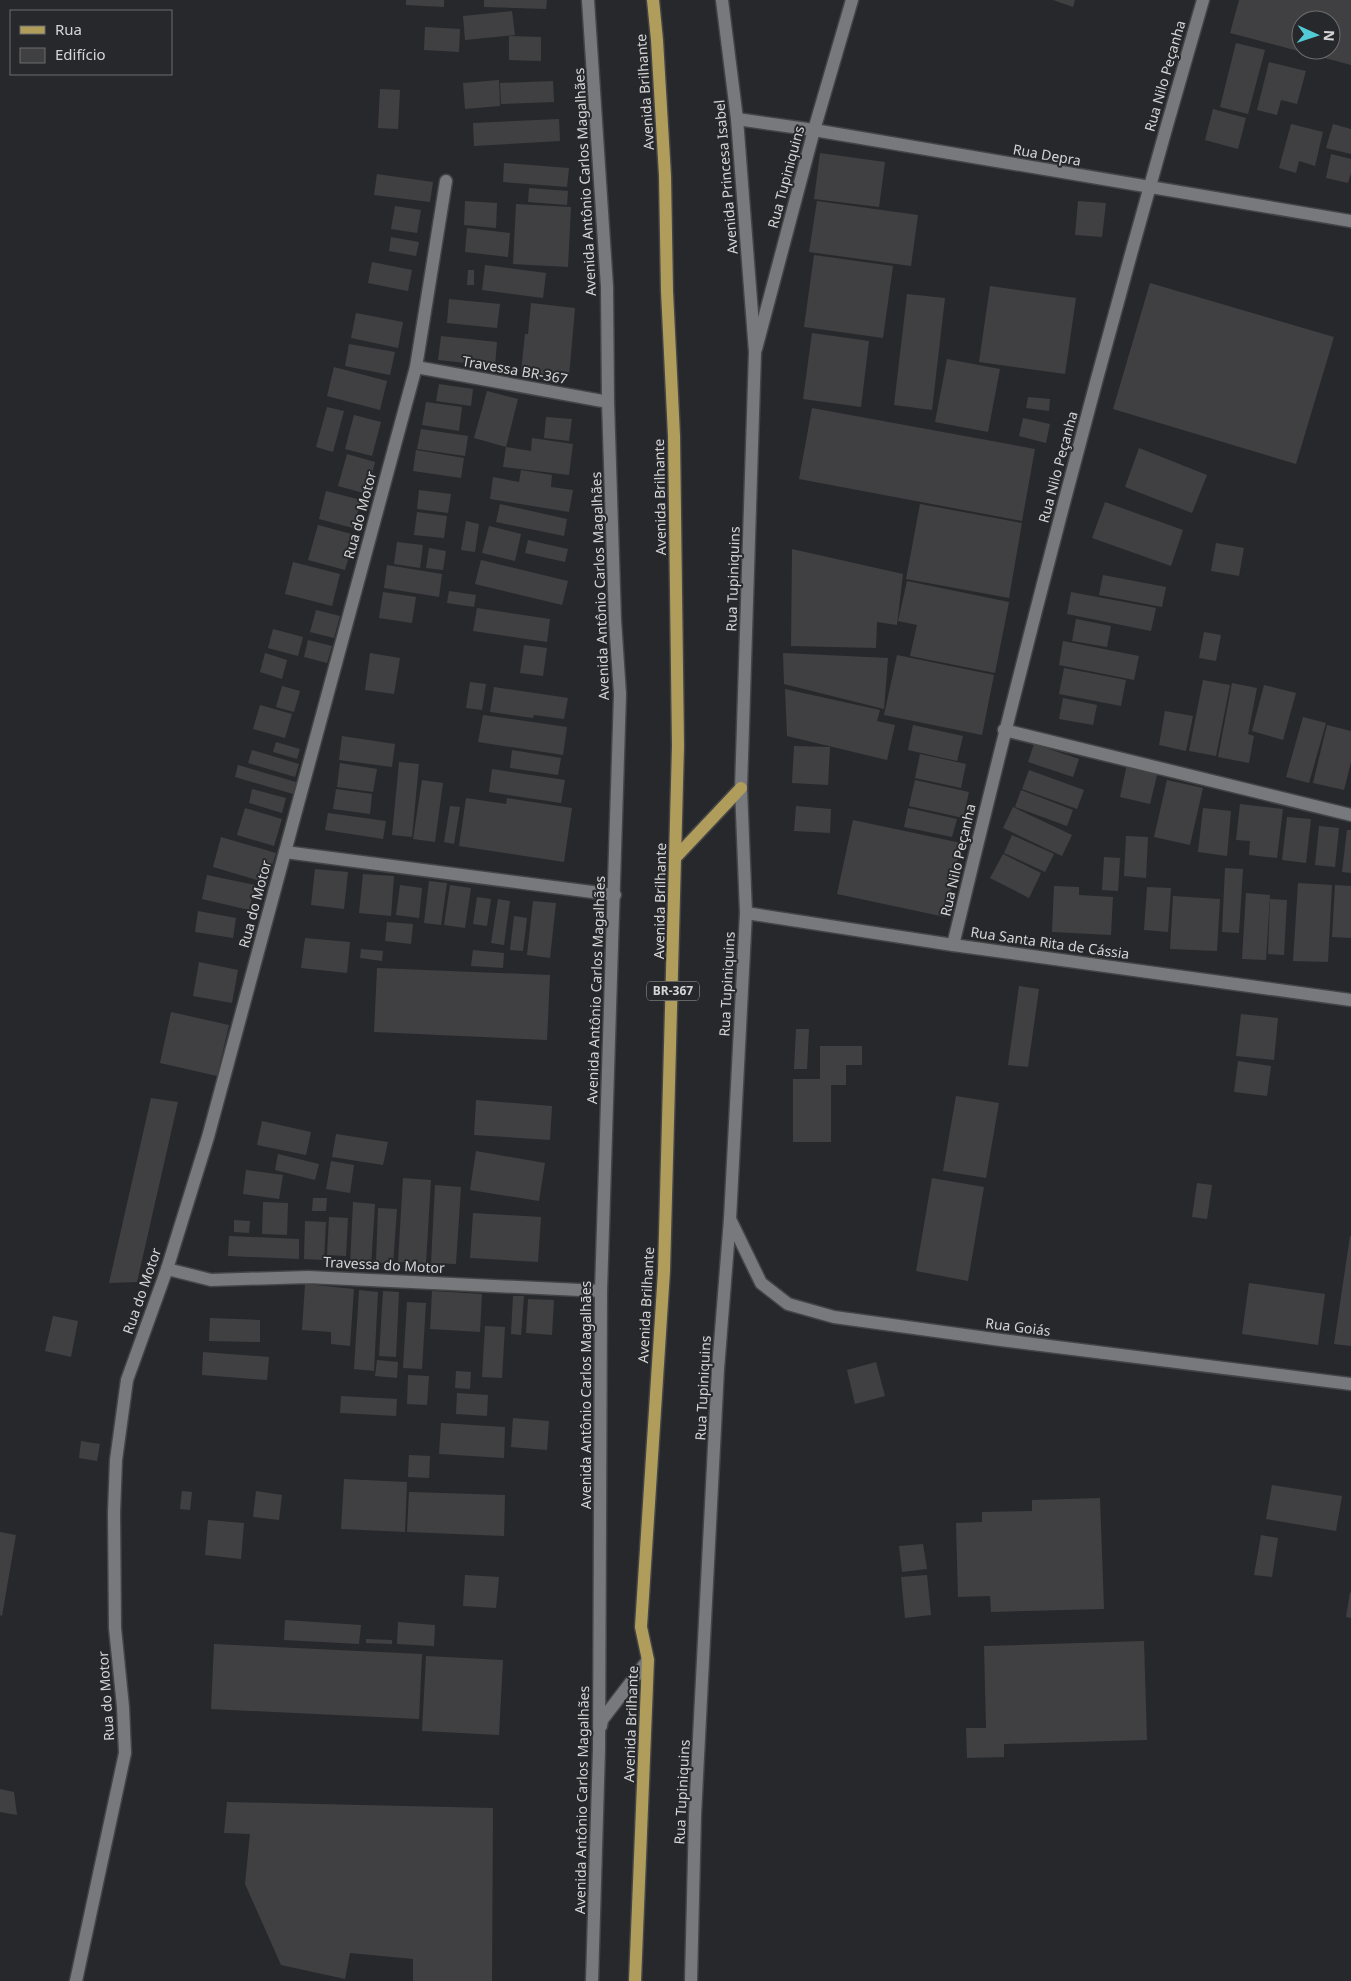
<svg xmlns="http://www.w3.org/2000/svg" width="1351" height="1981" font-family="'Noto Sans',sans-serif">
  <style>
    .building { fill: #404043; fill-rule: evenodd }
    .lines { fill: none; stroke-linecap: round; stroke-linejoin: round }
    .minor-casing { stroke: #434446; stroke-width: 15 }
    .tertiary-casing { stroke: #434446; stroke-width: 15 }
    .primary-casing { stroke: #434446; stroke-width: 15 }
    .minor { stroke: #78797c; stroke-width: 12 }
    .tertiary { stroke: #78797c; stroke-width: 12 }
    .primary { stroke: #b09d5c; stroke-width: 12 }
    .labels { text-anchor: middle; stroke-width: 4; stroke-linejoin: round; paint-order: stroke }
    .shield { fill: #27282b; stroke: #a1a1a3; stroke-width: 1 }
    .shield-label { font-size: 12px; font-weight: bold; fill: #d5d5d7 }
    .street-label { font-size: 14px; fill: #d5d5d7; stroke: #27282b }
  </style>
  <rect width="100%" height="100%" fill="#27282b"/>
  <g class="building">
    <polygon points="406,0 444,0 444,7 406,5"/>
    <polygon points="484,0 547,0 546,9 484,7"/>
    <polygon points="1053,0 1075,0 1073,7"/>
    <path d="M1239,0h112v65l-121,-32zM1301,20h30v30h-30z"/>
    <polygon points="512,11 515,35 465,40 463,16"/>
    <polygon points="425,27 460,29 459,52 424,50"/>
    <polygon points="509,36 541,37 541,61 509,60"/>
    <polygon points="1236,43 1265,50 1248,114 1220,107"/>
    <polygon points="1269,62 1306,71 1297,104 1281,100 1277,115 1257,110"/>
    <polygon points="499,80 500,106 465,109 463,83"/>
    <polygon points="553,81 554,102 501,104 500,83"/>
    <polygon points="380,89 400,90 398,129 378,128"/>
    <polygon points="1213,109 1246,118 1238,149 1205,140"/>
    <polygon points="559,119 560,141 474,146 473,123"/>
    <polygon points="1291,124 1323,132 1315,166 1299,161 1296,173 1279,168"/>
    <polygon points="1333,124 1351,129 1351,154 1326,148"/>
    <polygon points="820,153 885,162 879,207 814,199"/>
    <polygon points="1331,154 1351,159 1351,173 1348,183 1326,178"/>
    <polygon points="504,163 569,168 567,187 503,182"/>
    <polygon points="377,174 433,182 430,202 374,195"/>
    <polygon points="529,188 568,191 567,205 528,202"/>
    <polygon points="465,201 497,203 496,228 464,225"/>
    <polygon points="817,201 918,215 911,266 809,252"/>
    <polygon points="1078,201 1106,203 1102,237 1075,235"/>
    <polygon points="516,204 571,207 568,267 513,264"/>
    <polygon points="395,206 421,210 417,233 391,229"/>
    <polygon points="467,228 510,233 508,257 465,252"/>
    <polygon points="391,237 419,242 416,256 389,251"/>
    <polygon points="814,255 893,266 883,338 804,327"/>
    <polygon points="372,262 412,270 408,291 368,283"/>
    <polygon points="485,265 546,273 543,298 482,290"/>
    <polygon points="468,270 474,270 474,285 467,285"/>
    <polygon points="1150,283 1334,337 1296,464 1113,409"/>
    <polygon points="990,286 1076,298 1065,374 979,362"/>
    <polygon points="907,294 945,298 932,410 894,405"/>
    <polygon points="449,299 500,304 497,328 447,323"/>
    <polygon points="531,303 575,308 569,377 521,372 525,334 528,334"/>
    <polygon points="356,313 403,322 398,348 351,338"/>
    <polygon points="812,333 869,341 861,407 803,399"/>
    <polygon points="441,336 497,342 495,366 438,360"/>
    <polygon points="349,344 395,352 390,375 345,366"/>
    <polygon points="947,359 1000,369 988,432 935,422"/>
    <polygon points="334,367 387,381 380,410 327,396"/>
    <polygon points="439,384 473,389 471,406 436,401"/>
    <polygon points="487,391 518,399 506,447 474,438"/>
    <polygon points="1028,397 1050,399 1049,411 1026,408"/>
    <polygon points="426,402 462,407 459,431 422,425"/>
    <polygon points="327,407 344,411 333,452 316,447"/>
    <polygon points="812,408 1035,449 1022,521 799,479"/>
    <polygon points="354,415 381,422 372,456 345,449"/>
    <polygon points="546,417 572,419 569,441 544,438"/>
    <polygon points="1023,418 1050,424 1046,443 1019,436"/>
    <polygon points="421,429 468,436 465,456 417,449"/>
    <polygon points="532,438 573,444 569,475 503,467 506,447 531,451"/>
    <polygon points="1139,448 1207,475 1192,513 1125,487"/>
    <polygon points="416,450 464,458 461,478 413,471"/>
    <polygon points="347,454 375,462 367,494 338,486"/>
    <polygon points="521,470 552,475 551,487 573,490 569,512 490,499 493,477 519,482"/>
    <polygon points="419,490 451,494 448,513 417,509"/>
    <polygon points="326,491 361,500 353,528 319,519"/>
    <polygon points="1105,502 1183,530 1171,566 1092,538"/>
    <polygon points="500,504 567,519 564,536 496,522"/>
    <polygon points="920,504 1022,523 1009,598 906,579"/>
    <polygon points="417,512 447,516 444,538 414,535"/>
    <polygon points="466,521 479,524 475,552 461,550"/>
    <polygon points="318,525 355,535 345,570 308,560"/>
    <polygon points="489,526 521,534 515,561 482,553"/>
    <polygon points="528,540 568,549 565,562 525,553"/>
    <polygon points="397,542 423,545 420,568 394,564"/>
    <polygon points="1216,543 1244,548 1239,576 1211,571"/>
    <polygon points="429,548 446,551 443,570 426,568"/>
    <polygon points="792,549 903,574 897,625 877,622 876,648 791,646"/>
    <polygon points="481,560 568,581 562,605 475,584"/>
    <polygon points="293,562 340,574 332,606 285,594"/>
    <polygon points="387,565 442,574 439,597 384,588"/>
    <polygon points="1103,575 1166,587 1162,607 1099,595"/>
    <polygon points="907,581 1009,602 995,673 910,656 917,625 898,621"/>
    <polygon points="449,591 476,595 474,607 447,603"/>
    <polygon points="383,592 416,597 412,623 379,618"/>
    <polygon points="1071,592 1156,608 1151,631 1067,614"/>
    <polygon points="477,608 550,619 547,642 473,631"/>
    <polygon points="316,610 340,616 334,638 310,632"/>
    <polygon points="1076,619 1111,626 1107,647 1072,641"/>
    <polygon points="273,629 303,637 298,656 268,648"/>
    <polygon points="1204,632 1221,635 1216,661 1199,658"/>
    <polygon points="308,640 332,646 327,663 304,657"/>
    <polygon points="1063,641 1139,656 1134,680 1059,665"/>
    <polygon points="524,645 547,648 543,676 520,673"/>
    <polygon points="265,653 287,660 282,679 260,672"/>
    <polygon points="370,653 400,658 394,694 365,690"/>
    <polygon points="783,653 888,658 884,709 784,684"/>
    <polygon points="897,655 994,675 982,735 884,715"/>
    <polygon points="1064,668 1126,680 1121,706 1059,694"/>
    <polygon points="1203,680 1230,685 1216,756 1189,751"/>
    <polygon points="470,682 486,684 482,710 466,708"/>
    <polygon points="1232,683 1257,688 1248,734 1254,736 1249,763 1218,757"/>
    <polygon points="1264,685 1296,693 1283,740 1252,731"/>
    <polygon points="282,686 300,691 294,712 276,707"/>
    <polygon points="494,687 568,698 564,719 534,715 533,718 490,712"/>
    <polygon points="785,689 880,710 877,721 895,725 887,760 787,736"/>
    <polygon points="1063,698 1097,705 1093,725 1059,719"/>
    <polygon points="260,705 292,714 285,738 253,729"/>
    <polygon points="1165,711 1193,716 1186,751 1159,745"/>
    <polygon points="483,715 567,727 563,755 478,742"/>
    <polygon points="1303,717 1326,723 1309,783 1286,777"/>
    <polygon points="913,725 963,736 957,761 908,750"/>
    <polygon points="1327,725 1351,731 1351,762 1344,790 1313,783"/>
    <polygon points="342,736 395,744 392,767 339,760"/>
    <polygon points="276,742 300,749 297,759 273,752"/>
    <polygon points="1034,744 1079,759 1073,777 1028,762"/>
    <polygon points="794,746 830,747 828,785 792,783"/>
    <polygon points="252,750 299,764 295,777 248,763"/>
    <polygon points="512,750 561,758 558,775 510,768"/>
    <polygon points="920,754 966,764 961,788 915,778"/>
    <polygon points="399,762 419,764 412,837 392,835"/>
    <polygon points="340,763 377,769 373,792 337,787"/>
    <polygon points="1127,764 1158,771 1150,804 1120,797"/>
    <polygon points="238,765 296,782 293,794 235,777"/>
    <polygon points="492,769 565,780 561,803 489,792"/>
    <polygon points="1029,770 1084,790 1077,809 1022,789"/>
    <polygon points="422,780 443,783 435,842 413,839"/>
    <polygon points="915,780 969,792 963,818 909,806"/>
    <polygon points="1167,780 1203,788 1190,845 1154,837"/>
    <polygon points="252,789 286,798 282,813 249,803"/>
    <polygon points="336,789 372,794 370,814 333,809"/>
    <polygon points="1021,790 1073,810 1067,826 1015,807"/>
    <polygon points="466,798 506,804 507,798 572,808 564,862 459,846"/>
    <polygon points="1240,804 1283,809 1277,858 1249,855 1250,841 1236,840"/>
    <polygon points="450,806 460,807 454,844 444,842"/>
    <polygon points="796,806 831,809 830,833 794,831"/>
    <polygon points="1013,807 1072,835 1062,856 1003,828"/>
    <polygon points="245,808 282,819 274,846 237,835"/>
    <polygon points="908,808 957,819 952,837 904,827"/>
    <polygon points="1203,808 1231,811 1227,856 1198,852"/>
    <polygon points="328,813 386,821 383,839 325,830"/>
    <polygon points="1287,817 1311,819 1306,863 1282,860"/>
    <polygon points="853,820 961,843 945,917 837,894"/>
    <polygon points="1319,826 1339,828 1335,867 1315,865"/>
    <polygon points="1347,830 1351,830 1351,873 1342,872"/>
    <polygon points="1012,835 1054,854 1045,872 1004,853"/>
    <polygon points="1126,836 1148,837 1146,878 1124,876"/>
    <polygon points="221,837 276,853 267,883 213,867"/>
    <polygon points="1003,854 1041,873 1029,898 990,878"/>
    <polygon points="1104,857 1120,858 1118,891 1102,890"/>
    <polygon points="1225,868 1243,869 1239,933 1222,932"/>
    <polygon points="315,869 348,872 344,909 311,905"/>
    <polygon points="363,874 394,876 391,916 359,913"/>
    <polygon points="207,875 255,885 249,910 202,899"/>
    <polygon points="429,881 447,883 441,925 424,923"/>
    <polygon points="1298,883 1332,885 1328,962 1293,961"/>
    <polygon points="400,885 422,888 419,918 396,915"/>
    <polygon points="450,885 471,888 465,928 444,925"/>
    <polygon points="1335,885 1351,886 1351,938 1332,937"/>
    <polygon points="1054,886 1079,887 1079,895 1113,897 1111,935 1052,932"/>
    <polygon points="1147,887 1171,888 1168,932 1144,930"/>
    <polygon points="1246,893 1270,895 1266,960 1242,959"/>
    <polygon points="1173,896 1220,899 1217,951 1170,949"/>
    <polygon points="477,897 491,899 487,926 473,924"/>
    <polygon points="498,899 510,901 504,945 491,943"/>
    <polygon points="1270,899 1287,900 1284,955 1268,954"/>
    <polygon points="533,901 556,903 550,958 527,955"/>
    <polygon points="198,911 236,918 233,938 195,932"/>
    <polygon points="514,916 527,918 523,951 510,950"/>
    <polygon points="387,922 413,924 411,944 385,941"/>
    <polygon points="305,938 350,942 347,973 301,968"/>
    <polygon points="361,949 383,951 382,961 360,958"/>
    <polygon points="473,950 504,953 503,968 471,966"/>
    <polygon points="199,962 238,970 232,1003 193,996"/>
    <polygon points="377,968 550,975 547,1040 374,1032"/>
    <polygon points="1019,986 1039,989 1028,1067 1008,1065"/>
    <polygon points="171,1012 229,1025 217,1076 160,1063"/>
    <polygon points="1241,1014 1278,1018 1274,1060 1236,1056"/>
    <polygon points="796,1029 809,1029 807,1069 794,1069"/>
    <polygon points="820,1046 862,1046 862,1065 846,1065 846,1085 831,1085 831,1142 793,1142 793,1079 820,1079"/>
    <polygon points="1238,1061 1271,1066 1267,1096 1234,1092"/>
    <polygon points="956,1096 999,1103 986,1178 943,1171"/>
    <polygon points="151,1098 178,1102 137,1282 109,1283"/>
    <polygon points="476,1100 552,1106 550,1140 474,1135"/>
    <polygon points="262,1121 311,1132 306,1155 257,1145"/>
    <polygon points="336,1134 388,1142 383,1165 332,1157"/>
    <polygon points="476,1151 545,1163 539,1201 470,1190"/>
    <polygon points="278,1154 319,1164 315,1180 275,1170"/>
    <polygon points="331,1161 354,1165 350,1193 326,1189"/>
    <polygon points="246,1170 283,1175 279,1199 243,1194"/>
    <polygon points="403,1178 431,1180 426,1263 398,1262"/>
    <polygon points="932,1178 984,1187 968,1281 916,1271"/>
    <polygon points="1197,1183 1212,1185 1207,1219 1192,1217"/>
    <polygon points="435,1185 461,1187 456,1264 431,1263"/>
    <polygon points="313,1198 327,1198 326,1211 312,1211"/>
    <polygon points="263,1202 288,1203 287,1235 262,1234"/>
    <polygon points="353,1202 375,1204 371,1267 350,1265"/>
    <polygon points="378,1208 397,1209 393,1264 376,1262"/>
    <polygon points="473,1213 541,1217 538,1262 470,1258"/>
    <polygon points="329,1217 348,1218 346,1256 327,1255"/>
    <polygon points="234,1220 250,1221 249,1233 234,1232"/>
    <polygon points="305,1221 326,1222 324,1260 304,1259"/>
    <polygon points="229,1236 299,1239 299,1259 228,1256"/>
    <polygon points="1350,1236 1351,1236 1351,1346 1334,1344"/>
    <polygon points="1249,1283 1325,1294 1318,1345 1242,1334"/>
    <polygon points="305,1284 354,1289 350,1346 331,1344 331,1332 302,1330"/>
    <polygon points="359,1290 378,1292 374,1371 354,1369"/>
    <polygon points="383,1291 399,1292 396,1357 379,1356"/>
    <polygon points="432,1291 482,1294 480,1332 430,1329"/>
    <polygon points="513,1296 524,1296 521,1335 511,1334"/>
    <polygon points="528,1299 554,1300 552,1335 526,1333"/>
    <polygon points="407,1302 426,1303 422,1369 403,1368"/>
    <polygon points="53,1316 78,1321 71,1357 45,1351"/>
    <polygon points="210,1318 260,1320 260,1342 209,1341"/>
    <polygon points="485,1326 505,1327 502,1378 482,1377"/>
    <polygon points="203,1352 269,1357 267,1380 202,1375"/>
    <polygon points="377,1360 398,1362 397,1378 375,1376"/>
    <polygon points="876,1362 885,1396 855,1404 847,1370"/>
    <polygon points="456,1371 471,1372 470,1389 455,1388"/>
    <polygon points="408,1375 429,1376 427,1405 407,1404"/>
    <polygon points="457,1393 488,1395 487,1416 456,1414"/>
    <polygon points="341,1396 397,1399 396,1416 340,1413"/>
    <polygon points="513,1418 549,1421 547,1450 511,1447"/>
    <polygon points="441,1423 505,1427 504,1458 439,1454"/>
    <polygon points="81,1441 100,1444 97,1461 79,1458"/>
    <polygon points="409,1455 430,1456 429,1478 408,1477"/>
    <polygon points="344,1479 407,1482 405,1532 341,1529"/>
    <polygon points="1272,1485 1342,1496 1336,1531 1266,1519"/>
    <polygon points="182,1491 192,1492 190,1510 180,1509"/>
    <polygon points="256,1491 282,1495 279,1520 253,1517"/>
    <polygon points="409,1492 505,1495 504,1536 407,1532"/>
    <polygon points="1100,1498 1104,1609 991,1612 990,1596 958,1597 956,1523 982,1522 982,1512 1032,1511 1032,1500"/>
    <polygon points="208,1520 244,1523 241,1559 205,1555"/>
    <polygon points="0,1532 16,1535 2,1616 0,1615"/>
    <polygon points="1261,1535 1278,1538 1272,1577 1254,1575"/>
    <polygon points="923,1544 927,1569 902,1572 899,1546"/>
    <polygon points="465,1575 499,1577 496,1608 463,1606"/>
    <polygon points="927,1575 931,1615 905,1618 901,1577"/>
    <polygon points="1350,1592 1351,1593 1351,1618 1346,1617"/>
    <polygon points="285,1620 361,1625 359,1644 284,1640"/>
    <polygon points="398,1622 435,1625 434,1646 397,1644"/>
    <polygon points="366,1639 392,1640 392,1644 366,1643"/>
    <polygon points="1144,1641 1147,1740 1004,1744 1004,1757 967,1758 966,1728 986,1728 984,1646"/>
    <polygon points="214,1644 422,1654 419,1719 211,1709"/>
    <polygon points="426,1656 503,1660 499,1735 422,1731"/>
    <polygon points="0,1789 14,1792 17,1815 0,1812"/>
    <polygon points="227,1802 493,1808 492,1981 413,1981 413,1959 350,1953 345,1979 281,1965 245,1884 250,1834 224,1833"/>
  </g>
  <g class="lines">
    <g class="minor-casing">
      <g id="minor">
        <polyline points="588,0 607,287 608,402 615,620 620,694 601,1291 599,1749 592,1981"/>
        <polyline points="756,349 814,130 852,0"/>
        <polyline points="416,367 608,402"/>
        <polyline points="1004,730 1351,815"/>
        <polyline points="285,852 615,895"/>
        <polyline points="746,913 953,945 1351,1000"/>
        <path d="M953,945c76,-317 159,-632 250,-945"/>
        <polyline points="730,1219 761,1283 788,1304 834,1317 1001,1340 1351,1384"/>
        <polyline points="167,1269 211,1280 308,1277 601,1291"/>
        <polyline points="601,1726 602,1720 648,1660"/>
        <polyline points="76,1981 125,1753 123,1707 115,1628 114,1512 116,1460 127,1380 167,1269 208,1137 416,367 446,181"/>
      </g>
    </g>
    <g class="tertiary-casing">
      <g id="tertiary">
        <polyline points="737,119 814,130 1351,221"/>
        <polyline points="691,1981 695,1815 718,1369 730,1219 746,913 741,788 755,352 737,119 722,0"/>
      </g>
    </g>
    <g class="primary-casing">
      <g id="primary">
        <polyline points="676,857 741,788"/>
        <polyline points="635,1981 648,1660 641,1627 664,1271 678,746 674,436 667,291 665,176 657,40 653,0"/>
      </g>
    </g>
    <use href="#minor" class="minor"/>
    <use href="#tertiary" class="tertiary"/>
    <use href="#primary" class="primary"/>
  </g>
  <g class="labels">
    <rect class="shield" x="647" y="981.5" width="52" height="19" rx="4"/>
    <g class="shield-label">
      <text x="673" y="995">BR-367</text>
    </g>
    <g class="street-label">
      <text transform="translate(1165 76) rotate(-74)" y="5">Rua Nilo Peçanha</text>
      <text transform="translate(645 92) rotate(-94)" y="5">Avenida Brilhante</text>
      <text transform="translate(1047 155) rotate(10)" y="5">Rua Depra</text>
      <text transform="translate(726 177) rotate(-95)" y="5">Avenida Princesa Isabel</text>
      <text transform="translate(786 177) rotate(-75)" y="5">Rua Tupiniquins</text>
      <text transform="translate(585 182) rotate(-93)" y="5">Avenida Antônio Carlos Magalhães</text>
      <text transform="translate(515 370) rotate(10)" y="5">Travessa BR-367</text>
      <text transform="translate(1058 467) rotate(-75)" y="5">Rua Nilo Peçanha</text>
      <text transform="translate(660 497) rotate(-91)" y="5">Avenida Brilhante</text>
      <text transform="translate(360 515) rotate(-75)" y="5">Rua do Motor</text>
      <text transform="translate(733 579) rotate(-88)" y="5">Rua Tupiniquins</text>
      <text transform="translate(600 586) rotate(-92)" y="5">Avenida Antônio Carlos Magalhães</text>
      <text transform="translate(958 860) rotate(-77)" y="5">Rua Nilo Peçanha</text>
      <text transform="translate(660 901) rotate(-89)" y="5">Avenida Brilhante</text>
      <text transform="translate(255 904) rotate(-75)" y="5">Rua do Motor</text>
      <text transform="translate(1050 943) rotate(8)" y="5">Rua Santa Rita de Cássia</text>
      <text transform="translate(727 984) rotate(-87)" y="5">Rua Tupiniquins</text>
      <text transform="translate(596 990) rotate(-88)" y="5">Avenida Antônio Carlos Magalhães</text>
      <text transform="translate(384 1265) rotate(3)" y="5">Travessa do Motor</text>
      <text transform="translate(142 1291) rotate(-71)" y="5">Rua do Motor</text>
      <text transform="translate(646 1305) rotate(-87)" y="5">Avenida Brilhante</text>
      <text transform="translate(1018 1327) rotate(7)" y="5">Rua Goiás</text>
      <text transform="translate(703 1388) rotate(-87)" y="5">Rua Tupiniquins</text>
      <text transform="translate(586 1395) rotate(-90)" y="5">Avenida Antônio Carlos Magalhães</text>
      <text transform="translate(106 1696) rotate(-94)" y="5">Rua do Motor</text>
      <text transform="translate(631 1724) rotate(-88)" y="5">Avenida Brilhante</text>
      <text transform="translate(682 1792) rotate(-87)" y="5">Rua Tupiniquins</text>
      <text transform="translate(582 1800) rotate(-89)" y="5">Avenida Antônio Carlos Magalhães</text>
    </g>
  </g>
  <rect x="10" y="10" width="162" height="65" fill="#27282b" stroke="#6d6d70"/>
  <rect x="20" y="26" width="25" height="8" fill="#b09d5c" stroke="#6d6d70"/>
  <text x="55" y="35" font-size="15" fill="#d5d5d7">Rua</text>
  <rect x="20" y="48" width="25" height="15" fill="#404043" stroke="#6d6d70"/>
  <text x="55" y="60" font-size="15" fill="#d5d5d7">Edifício</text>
  <g transform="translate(1316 35) rotate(93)"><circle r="24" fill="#27282b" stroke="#6d6d70"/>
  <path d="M0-4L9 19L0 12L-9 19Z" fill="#52cbd7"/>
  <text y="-8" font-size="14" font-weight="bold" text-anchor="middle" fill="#d5d5d7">N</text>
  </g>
</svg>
